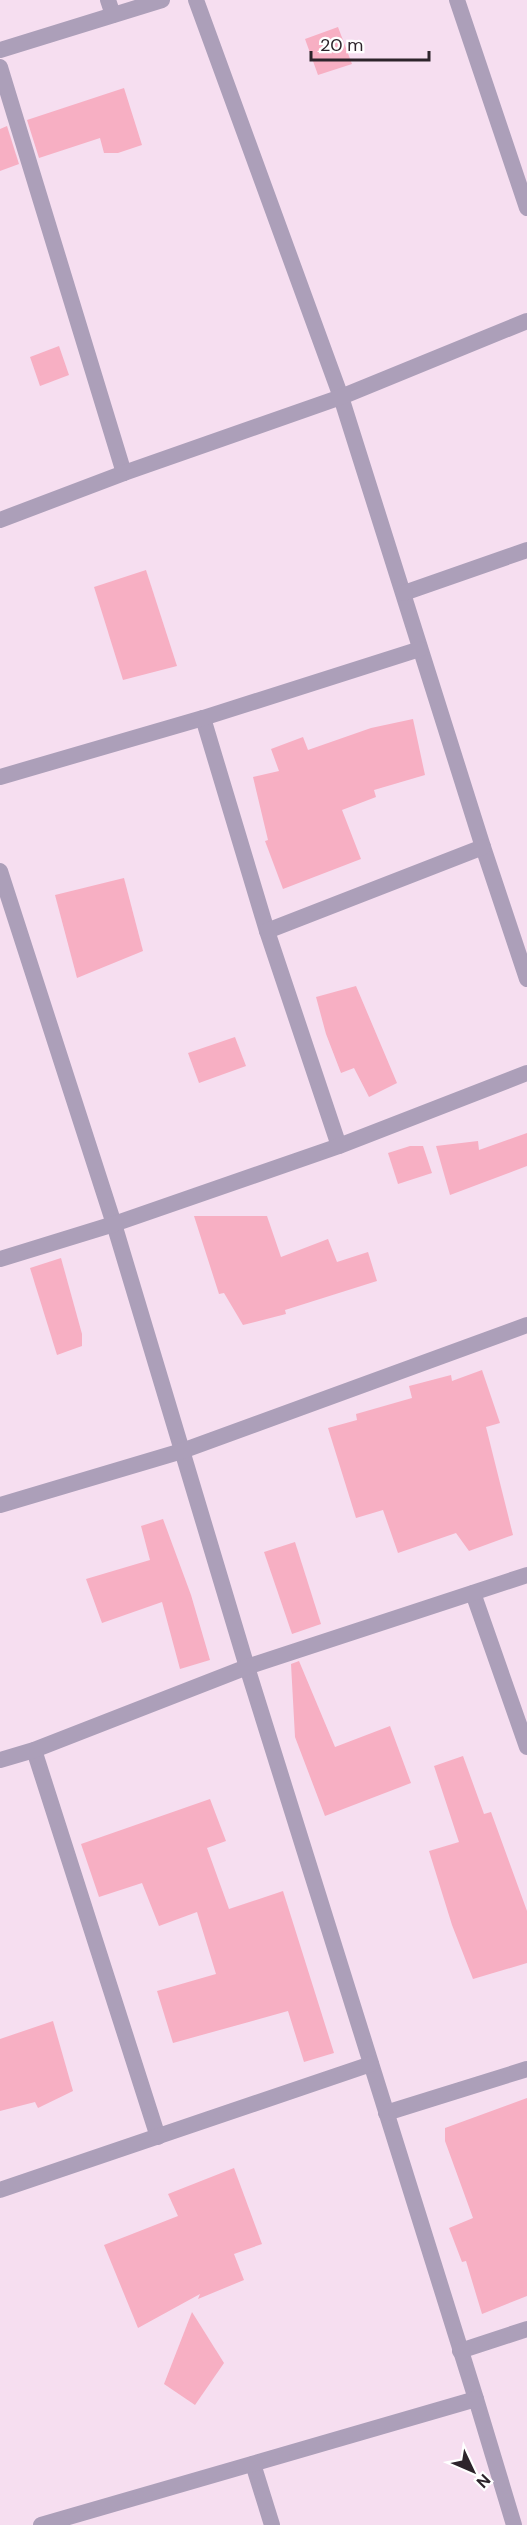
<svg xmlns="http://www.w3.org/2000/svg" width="527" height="2525" font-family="'DM Sans',sans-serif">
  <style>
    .building { fill: #f7afc3 }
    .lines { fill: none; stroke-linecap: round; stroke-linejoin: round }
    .minor { stroke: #ac9fb9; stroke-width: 16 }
    .tertiary { stroke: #ac9fb9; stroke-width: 16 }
  </style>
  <rect width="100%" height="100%" fill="#f6def0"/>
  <g class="building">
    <polygon points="338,27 352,64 318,75 305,39"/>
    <polygon points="124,88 142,145 118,153 104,153 100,138 39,158 27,120"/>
    <polygon points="7,126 19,164 0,171 0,129"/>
    <polygon points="59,346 69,375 40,386 30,357"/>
    <polygon points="146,570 177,666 123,680 94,587"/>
    <polygon points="413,719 425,775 374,790 376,797 342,810 361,859 283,889 265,841 268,840 253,777 279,771 271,749 303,737 308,750 371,728"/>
    <polygon points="124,878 143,951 77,978 55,895"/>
    <polygon points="356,986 397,1083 369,1097 354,1068 341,1073 326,1034 316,997"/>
    <polygon points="235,1037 246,1066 199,1083 188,1053"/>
    <polygon points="527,1133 527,1166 450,1195 436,1146 478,1141 479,1150"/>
    <polygon points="410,1146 423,1146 432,1173 398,1184 388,1153"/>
    <polygon points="194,1216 267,1216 281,1257 328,1239 337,1262 368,1252 377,1281 285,1310 286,1314 243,1325 224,1293 219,1294"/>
    <polygon points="61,1258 82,1334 82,1346 57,1355 30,1268"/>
    <polygon points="482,1370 500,1423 486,1427 513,1535 469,1551 456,1533 398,1553 383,1510 356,1518 328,1428 357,1420 356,1414 412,1398 409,1386 451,1375 452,1381"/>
    <polygon points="163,1519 191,1595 210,1660 180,1669 162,1602 102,1623 86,1579 150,1560 141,1526"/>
    <polygon points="295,1542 321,1624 292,1634 264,1552"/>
    <polygon points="299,1661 335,1747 390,1726 411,1783 325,1816 295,1737 291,1664"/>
    <polygon points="463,1756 484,1814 491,1812 527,1911 527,1963 473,1979 452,1925 429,1851 459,1842 434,1766"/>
    <polygon points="210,1799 226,1841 207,1848 229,1909 283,1891 334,2053 304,2062 288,2011 173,2043 157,1991 216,1974 197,1912 159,1926 142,1883 99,1897 81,1844"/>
    <polygon points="53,2021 73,2091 38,2108 35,2102 0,2111 0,2039"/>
    <polygon points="527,2098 527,2296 482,2314 466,2261 462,2262 449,2228 473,2218 445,2141 445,2128"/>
    <polygon points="234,2168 262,2244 234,2254 244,2280 198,2299 200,2294 138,2328 104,2245 178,2216 168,2194"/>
    <polygon points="192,2312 224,2363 195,2405 164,2384"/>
  </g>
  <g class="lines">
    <g class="minor">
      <polyline points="108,0 113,15"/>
      <polyline points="196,0 341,397 483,847 527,979"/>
      <polyline points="457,0 527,208"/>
      <polyline points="0,67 124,473"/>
      <polyline points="0,520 124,473 341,397 527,321"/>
      <polyline points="404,593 527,550"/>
      <polyline points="203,718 267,931 339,1146"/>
      <polyline points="0,777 203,718 420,649"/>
      <polyline points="0,871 114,1224 247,1667 476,2399"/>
      <polyline points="267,931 483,847"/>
      <polyline points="0,1259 114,1224 339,1146 527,1073"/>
      <polyline points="0,1505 182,1451 527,1325"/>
      <polyline points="473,1593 527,1747"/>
      <polyline points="34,1750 158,2137"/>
      <polyline points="0,1760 34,1750 247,1667 527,1575"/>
      <polyline points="386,2113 527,2069"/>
      <polyline points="0,2190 371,2064"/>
      <polyline points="460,2351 527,2329"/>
      <polyline points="253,2464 272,2525"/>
      <polyline points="41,2525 476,2399 514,2525"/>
    </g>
    <polyline class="tertiary" points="0,50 162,0"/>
  </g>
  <g transform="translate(473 2471) rotate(134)" stroke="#ffffff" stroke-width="4.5" paint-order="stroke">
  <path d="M0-4.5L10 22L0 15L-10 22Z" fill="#2d242b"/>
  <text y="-9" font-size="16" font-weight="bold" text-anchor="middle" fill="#2d242b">N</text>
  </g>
  <path d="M311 51v9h118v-9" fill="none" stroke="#2d242b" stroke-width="3"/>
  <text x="320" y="51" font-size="18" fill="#2d242b" stroke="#ffffff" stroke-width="4.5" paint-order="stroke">20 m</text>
</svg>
